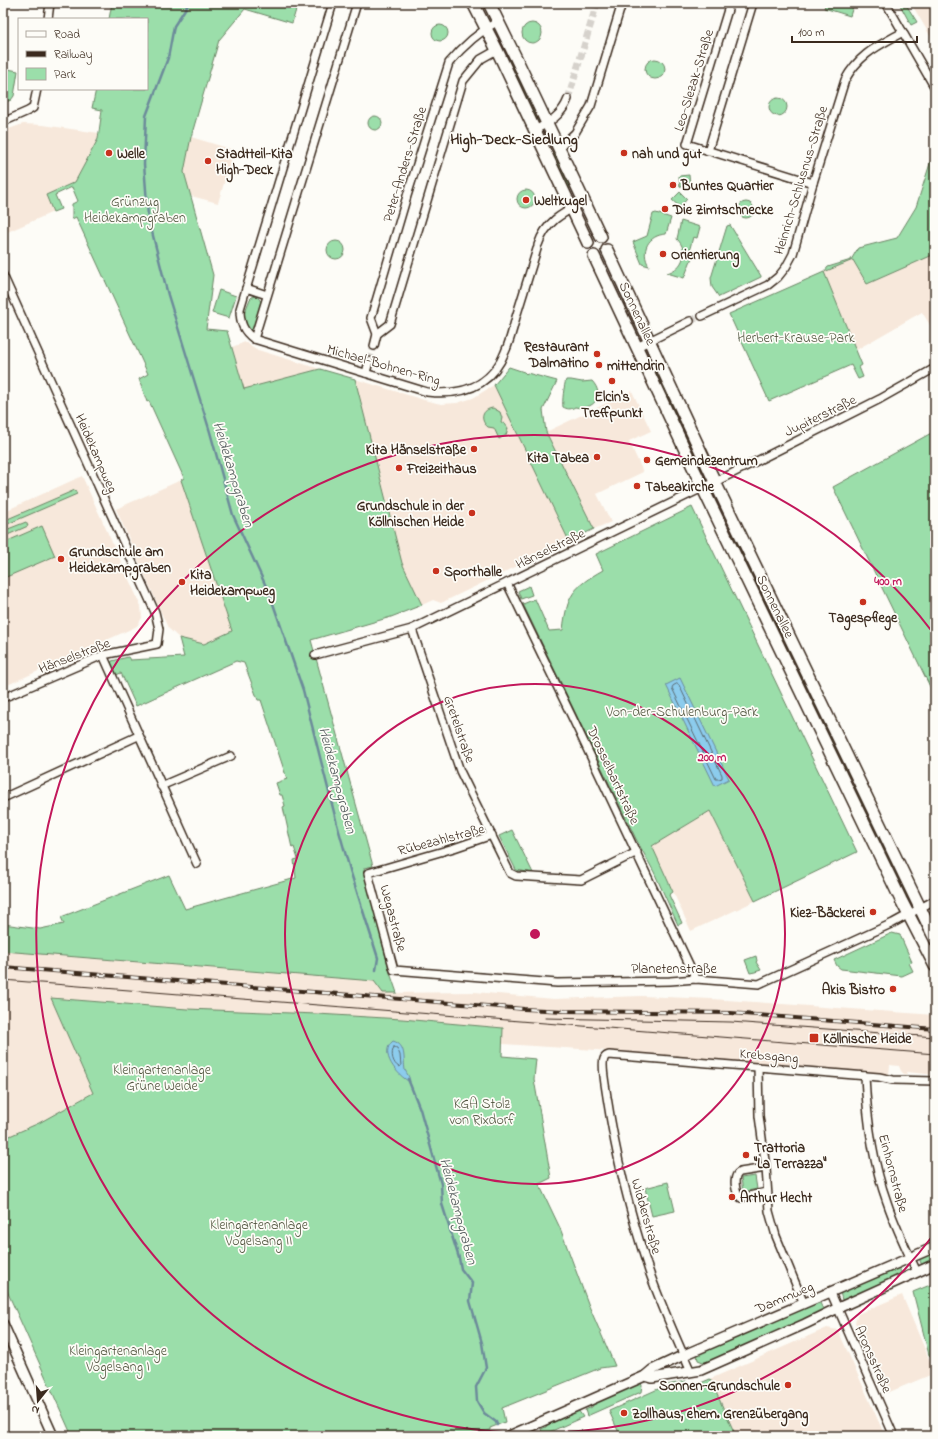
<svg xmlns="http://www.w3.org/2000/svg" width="938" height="1439" font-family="'Indie Flower',sans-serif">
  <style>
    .built { fill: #f7e8db }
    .green { fill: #9bdeaa; stroke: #6b8464 }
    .water { fill: #8ccced; stroke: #6c8b9a }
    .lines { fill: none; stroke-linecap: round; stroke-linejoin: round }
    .shore { stroke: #5b6b71; stroke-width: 1 }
    .stream { stroke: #6c8b9a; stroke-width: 2.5 }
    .minor-tunnel { stroke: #d6d2cc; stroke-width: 7; stroke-dasharray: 7 3.5; stroke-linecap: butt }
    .minor-casing { stroke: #3b2a1e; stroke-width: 10 }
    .tertiary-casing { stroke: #3b2a1e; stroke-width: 12 }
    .secondary-casing { stroke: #3b2a1e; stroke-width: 14 }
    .minor { stroke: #fdfcf7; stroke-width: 7 }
    .tertiary { stroke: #fdfcf7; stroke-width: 9 }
    .secondary { stroke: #fdfcf7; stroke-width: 11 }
    .tram { stroke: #3b2a1e; stroke-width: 1 }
    .rail-casing { stroke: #3b2a1e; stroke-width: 4 }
    .rail { stroke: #fdfcf7; stroke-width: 2.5; stroke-dasharray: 8; stroke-linecap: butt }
    .ring { fill: none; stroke: #c2185b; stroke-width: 2 }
    .poi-dot { fill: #c8321e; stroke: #fdfcf7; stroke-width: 1.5 }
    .labels { text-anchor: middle; stroke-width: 3.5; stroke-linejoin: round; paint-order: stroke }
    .street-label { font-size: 14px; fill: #3b2a1e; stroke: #fdfcf7 }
    .poi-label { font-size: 14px; font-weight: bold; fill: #3b2a1e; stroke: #fdfcf7; text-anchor: start }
    .park-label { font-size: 14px; fill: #535741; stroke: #fdfcf7 }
    .water-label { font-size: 15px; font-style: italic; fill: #535b5c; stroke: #fdfcf7 }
    .quarter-label { font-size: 16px; font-weight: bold; fill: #3b2a1e; stroke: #fdfcf7 }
    .centre { fill: #c2185b; stroke: #fdfcf7; stroke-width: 2 }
    .ring-label { font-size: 12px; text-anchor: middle; font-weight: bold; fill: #c2185b; stroke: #fdfcf7; stroke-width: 3.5; stroke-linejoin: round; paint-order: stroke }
  </style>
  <rect width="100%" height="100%" fill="#fdfcf7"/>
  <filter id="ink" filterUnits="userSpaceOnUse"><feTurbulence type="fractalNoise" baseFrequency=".025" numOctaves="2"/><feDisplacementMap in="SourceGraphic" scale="8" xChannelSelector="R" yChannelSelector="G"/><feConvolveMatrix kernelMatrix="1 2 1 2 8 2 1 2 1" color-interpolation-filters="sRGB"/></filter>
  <g filter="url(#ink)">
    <g class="built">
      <polygon points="911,3 935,3 935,44 932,39"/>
      <polygon points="23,124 43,125 99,133 98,139 75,182 46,195 53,212 3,234 3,131"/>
      <polygon points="191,137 234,150 218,203 191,196 184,172"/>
      <polygon points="935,254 935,322 930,325 922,312 856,350 824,272 853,260 867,284"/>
      <polygon points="245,342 258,350 320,369 244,390 232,347"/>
      <polygon points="355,379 424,400 441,404 457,403 473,398 494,385 569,541 441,603 433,600 422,605 402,563"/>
      <polygon points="632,391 651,431 629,441 643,472 597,494 611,522 594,529 546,432"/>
      <polygon points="82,476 141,606 142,618 137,626 131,629 3,687 3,512"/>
      <polygon points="181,480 232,631 204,644 179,638 168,628 116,509"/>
      <polygon points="710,811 755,901 691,931 652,846"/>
      <polygon points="3,951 374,981 383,993 475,992 554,999 642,996 712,999 935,1015 935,1075 907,1072 907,1074 904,1074 901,1071 899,1066 890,1065 889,1075 596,1050 502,1044 502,1028 402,1019 317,1014 187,1009 51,998 93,1093 39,1123 3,1139"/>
      <polygon points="902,1295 935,1373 887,1393 855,1322 858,1314"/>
      <polygon points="827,1328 838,1330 885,1436 736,1436 710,1379"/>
    </g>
    <g class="green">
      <polygon points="112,3 298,3 292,23 245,9 219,40 191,137 184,172 213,275 206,329 227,331 244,389 320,369 355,379 402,563 422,605 391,617 311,640 373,866 364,868 389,970 397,993 383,993 374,981 3,951 3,924 40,929 64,924 61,917 169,875 185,909 296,878 294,860 298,859 294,847 292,848 283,807 285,806 282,795 280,795 276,783 287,779 261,700 258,700 244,663 236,661 136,706 121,673 116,675 111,664 112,661 128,657 130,660 184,657 179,638 204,644 232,631 181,480 184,478 149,401 147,402 139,379 148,374 76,217 72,219 72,204 78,201 72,187 55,195 61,209 53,212 46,195 75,182 98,139 102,110 92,108 96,89 147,89 147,19 109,19"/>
      <polygon points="826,3 854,3 850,16 824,8"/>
      <polygon points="899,3 905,3 917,22 911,25"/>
      <circle cx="532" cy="33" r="10"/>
      <circle cx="440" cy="33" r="8"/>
      <polygon points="510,56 541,121 537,123 506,58"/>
      <circle cx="655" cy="69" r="10"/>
      <polygon points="3,68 18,71 14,96 11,100 3,103"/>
      <circle cx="778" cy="107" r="9"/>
      <circle cx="375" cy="123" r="7"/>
      <polygon points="935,148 935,254 867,284 853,260 824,272 862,365 859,367 863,377 858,379 851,365 769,401 729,314 824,272 828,267 851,260 858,248 897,238 916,207"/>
      <polygon points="555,152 572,187 568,189 551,153"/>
      <polygon points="689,175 690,186 680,187 679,176"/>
      <circle cx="526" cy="199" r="9"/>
      <polygon points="680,192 687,199 680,207 672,200"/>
      <circle cx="746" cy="210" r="8"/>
      <path d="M656,213l15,5 -5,16c-18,1 -26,17 -17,32l-7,-2 -9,-22 14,-6 6,-22z"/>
      <path d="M681,221l19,6 -3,11 -4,-1 -3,11 1,1v1h-3l-1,3 6,2 -9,23 -17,-5c17,-5 22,-22 10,-34z"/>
      <polygon points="730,225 761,276 761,277 719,297 712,287 711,278 727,226"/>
      <circle cx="336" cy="250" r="9"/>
      <polygon points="219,290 236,296 229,318 212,313"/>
      <polygon points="257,296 262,303 253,333 250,332 245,324 244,314 250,299 252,297"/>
      <polygon points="652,357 704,470 700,472 648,359"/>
      <polygon points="509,367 524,372 526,374 527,373 557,381 543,410 546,432 594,529 569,541 494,385"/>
      <path d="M566,380h5l11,2 10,-1c14,15 1,30 -17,26 -5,3 -8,2 -12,0 -1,-5 1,-22 3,-27z"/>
      <path d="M493,408l7,4 2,6 -1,4 4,2 3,4 -2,7 -7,4 -5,-11 -6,-1c-9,-7 -6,-18 5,-19z"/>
      <polygon points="935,431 935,697 833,487"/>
      <polygon points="75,490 77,494 3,526 3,521"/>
      <path d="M692,507l165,345 -102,49 -45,-90 -58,35 21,46 -4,3 13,28 -4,2 -24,-53 -18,-33 -113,-235 12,-5 14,32 14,-1c4,-35 10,-43 40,-60l-7,-16z"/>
      <polygon points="26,522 28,526 3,537 3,531"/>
      <polygon points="42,526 55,556 4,578 3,543"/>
      <polygon points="733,529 786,640 781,642 728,531"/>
      <polygon points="529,586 532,595 521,599 518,591"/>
      <polygon points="788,643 852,776 846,778 783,645"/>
      <polygon points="855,783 910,895 904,898 850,786"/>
      <polygon points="512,830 533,873 516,870 499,836"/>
      <polygon points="892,933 900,935 912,962 909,963 913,971 902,976 841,969 837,966 834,960"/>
      <polygon points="756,956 757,961 756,962 761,970 755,972 750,973 745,960"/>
      <polygon points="51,998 187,1009 317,1014 402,1019 503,1028 502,1056 536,1059 534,1079 551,1178 539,1184 560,1228 589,1306 615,1366 600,1368 502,1408 505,1422 490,1428 490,1430 478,1436 72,1436 3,1282 3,1139 39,1123 93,1093"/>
      <polygon points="755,1176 757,1189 743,1192 741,1178"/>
      <polygon points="668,1182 675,1211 652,1216 645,1188"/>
      <polygon points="935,1251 935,1261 922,1266 919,1258"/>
      <polygon points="899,1267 902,1275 844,1301 842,1300 840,1292"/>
      <polygon points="935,1283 935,1358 929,1355 913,1292"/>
      <polygon points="819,1301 824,1311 709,1362 703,1362 698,1360 697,1355 698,1353 733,1339"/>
      <polygon points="710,1379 736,1436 619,1436 620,1435 609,1411 667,1385 686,1381 689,1388"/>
      <polygon points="640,1383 642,1385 641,1392 587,1416 585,1410 592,1407 594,1403"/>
      <polygon points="578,1410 583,1417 543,1435 541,1429 546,1427 548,1423"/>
    </g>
    <g class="water">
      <polygon points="680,678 729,779 715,786 666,685"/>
      <path d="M393,1041c14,4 10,18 12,29 2,4 5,7 5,12 -12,-6 -32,-29 -17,-41z"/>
    </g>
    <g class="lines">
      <g class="shore">
        <polygon points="677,684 679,685 722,775 722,778 719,779 716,779 672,688 673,686"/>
        <path d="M394,1047l3,1 3,7 1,11 -2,1c-6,-3 -9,-13 -5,-20z"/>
      </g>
      <g class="stream">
        <polyline points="189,3 174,26 168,58 146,116 144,164 148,216 168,295 210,432 233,515 270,595 303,690 337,824 350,870 378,958 376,970"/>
        <polyline points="408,1079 420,1109 441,1184 442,1204 459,1258 461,1269 472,1283 470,1301 482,1343 486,1368 476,1387 477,1401 484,1413 496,1422 497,1425"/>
      </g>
      <g class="minor-tunnel">
        <polyline points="568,99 597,3"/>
        <polyline points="690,321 702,316"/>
        <polyline points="369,361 374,346"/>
      </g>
      <g class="minor-casing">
        <g id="minor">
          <path d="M333,3l-93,306c0,14 3,22 14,30l173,53c35,4 64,-5 78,-40 5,-11 8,-23 11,-35 7,-23 14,-45 21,-68"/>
          <polyline points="730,3 687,144 813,183"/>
          <polyline points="886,3 935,88"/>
          <polyline points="48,19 50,3"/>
          <polyline points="3,122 28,111 33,108 37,89"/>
          <path d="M535,130c15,-8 27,-15 33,-31"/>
          <polyline points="559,148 575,133 591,106 622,3"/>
          <polyline points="708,151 753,3"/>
          <path d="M538,245c8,-24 25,-32 46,-43"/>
          <polyline points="3,275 155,612 159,629 157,644 103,655 3,698"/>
          <polyline points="246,288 267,295"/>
          <path d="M702,316l66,-31 10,-8 8,-10 7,-13 20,-71 32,-103c14,-26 33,-34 58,-48"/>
          <path d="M377,334l-6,-16 36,-122 42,-133c14,-17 30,-31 49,-42"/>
          <polyline points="254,339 357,3"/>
          <polyline points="374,346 377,334 390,324 463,81 481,59 497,50"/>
          <polyline points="637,347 690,321"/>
          <polyline points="366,373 369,361"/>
          <polyline points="507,583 572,717 696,979"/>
          <polyline points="412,629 460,771 510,873 516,876 581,880 637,852"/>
          <polyline points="103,655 197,864"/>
          <polyline points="315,655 412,629 727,476 880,399 935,368"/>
          <polyline points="161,786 231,756"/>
          <polyline points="3,798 138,736"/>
          <polyline points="492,835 454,848 368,873 394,970 557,983 670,981 696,979 759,984 893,923 935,900"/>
          <polyline points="758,1067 759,1116 766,1168 769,1211 776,1236 804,1304"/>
          <path d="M865,1076c2,43 7,85 22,126 8,24 19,47 30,70"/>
          <path d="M766,1168l-26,4c-8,4 -5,21 1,26l25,-6"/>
          <polyline points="831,1293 894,1436"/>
          <path d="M691,1372c-15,-34 -30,-67 -42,-101 -19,-57 -33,-114 -42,-174 -1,-8 -6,-32 -3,-38 1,-3 2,-3 5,-4l270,22 14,3 42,1"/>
        </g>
      </g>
      <g class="tertiary-casing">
        <g id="tertiary">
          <polyline points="3,1324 53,1436"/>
          <polyline points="645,1376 652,1378 701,1370 805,1324 838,1308 935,1264"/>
          <polyline points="509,1436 645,1376 652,1370 684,1355 935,1247"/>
        </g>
      </g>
      <g class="secondary-casing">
        <g id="secondary">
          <polyline points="473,3 497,50 588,243"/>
          <polyline points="489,3 516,58 601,237"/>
          <polyline points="607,250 715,482 935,939"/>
          <polyline points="594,256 708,499 901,900 935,966"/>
        </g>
      </g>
      <use href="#minor" class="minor"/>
      <use href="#tertiary" class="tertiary"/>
      <use href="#secondary" class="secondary"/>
      <g class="tram">
        <polyline points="3,980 935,1054"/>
        <polyline points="545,1018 731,1022 935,1037"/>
      </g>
      <g class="rail-casing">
        <polyline id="rail" points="3,967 524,1009 565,1011 731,1013 935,1029"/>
      </g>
      <use href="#rail" class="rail"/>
    </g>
  </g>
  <g class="ring">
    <circle cx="535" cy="934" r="250"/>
    <path d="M934 1234A499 499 0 1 1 934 634"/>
  </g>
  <g class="poi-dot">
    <circle cx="109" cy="153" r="4"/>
    <circle cx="624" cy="153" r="4"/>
    <circle cx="208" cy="161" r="4"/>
    <circle cx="673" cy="185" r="4"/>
    <circle cx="526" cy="200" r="4"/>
    <circle cx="665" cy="209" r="4"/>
    <circle cx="663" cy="254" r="4"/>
    <circle cx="597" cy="354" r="4"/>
    <circle cx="599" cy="365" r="4"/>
    <circle cx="612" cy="381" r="4"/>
    <circle cx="474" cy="449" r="4"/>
    <circle cx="597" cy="457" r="4"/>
    <circle cx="647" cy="460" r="4"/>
    <circle cx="399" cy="468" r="4"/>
    <circle cx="637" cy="486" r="4"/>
    <circle cx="472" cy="513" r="4"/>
    <circle cx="61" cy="559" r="4"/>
    <circle cx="436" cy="571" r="4"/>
    <circle cx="182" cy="582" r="4"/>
    <circle cx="863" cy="602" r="4"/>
    <circle cx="873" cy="912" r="4"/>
    <circle cx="893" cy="989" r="4"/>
    <rect x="809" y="1033" width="10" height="10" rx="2"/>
    <circle cx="746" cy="1155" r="4"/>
    <circle cx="732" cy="1197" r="4"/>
    <circle cx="788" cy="1385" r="4"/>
    <circle cx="624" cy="1413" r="4"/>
  </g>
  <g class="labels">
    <g class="street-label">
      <text transform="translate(693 80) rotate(-73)" y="5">Leo-Slezak-Straße</text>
      <text transform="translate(404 164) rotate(-73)" y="5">Peter-Anders-Straße</text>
      <text transform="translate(800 180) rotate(-73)" y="5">Heinrich-Schlusnus-Straße</text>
      <text transform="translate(638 313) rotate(65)" y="5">Sonnenallee</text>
      <text transform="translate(384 364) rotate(16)" y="5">Michael-Bohnen-Ring</text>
      <text transform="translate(820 415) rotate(-26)" y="5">Jupiterstraße</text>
      <text transform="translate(97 453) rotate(66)" y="5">Heidekampweg</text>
      <text transform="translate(550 548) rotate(-26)" y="5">Hänselstraße</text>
      <text transform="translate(776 606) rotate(64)" y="5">Sonnenallee</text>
      <text transform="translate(74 655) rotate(-21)" y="5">Hänselstraße</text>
      <text transform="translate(460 729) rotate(71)" y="5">Gretelstraße</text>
      <text transform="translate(614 775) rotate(65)" y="5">Drosselbartstraße</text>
      <text transform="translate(441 839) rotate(-15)" y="5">Rübezahlstraße</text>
      <text transform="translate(394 918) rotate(75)" y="5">Wegastraße</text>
      <text x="674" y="973">Planetenstraße</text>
      <text transform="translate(769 1055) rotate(5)" y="5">Krebsgang</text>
      <text transform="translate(894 1173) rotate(75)" y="5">Einhornstraße</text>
      <text transform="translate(647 1216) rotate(74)" y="5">Widderstraße</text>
      <text transform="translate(784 1297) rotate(-23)" y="5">Dammweg</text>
      <text transform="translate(874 1359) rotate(66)" y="5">Aronsstraße</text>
    </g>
    <g class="poi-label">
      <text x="117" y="158">Welle</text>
      <text x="216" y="158">Stadtteil-Kita<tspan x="216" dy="16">High-Deck</tspan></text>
      <text x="632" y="158">nah und gut</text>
      <text x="681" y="190">Buntes Quartier</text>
      <text x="534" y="205">Weltkugel</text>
      <text x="673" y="214">Die Zimtschnecke</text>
      <text x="671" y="259">Orientierung</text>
      <text x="589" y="351" text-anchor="end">Restaurant<tspan x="589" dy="16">Dalmatino</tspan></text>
      <text x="607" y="370">mittendrin</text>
      <text x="612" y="401" text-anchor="middle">Elcin's<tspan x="612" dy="16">Treffpunkt</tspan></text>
      <text x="466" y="454" text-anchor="end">Kita Hänselstraße</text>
      <text x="589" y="462" text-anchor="end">Kita Tabea</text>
      <text x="655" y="465">Gemeindezentrum</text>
      <text x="407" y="473">Freizeithaus</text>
      <text x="645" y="491">Tabeakirche</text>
      <text x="464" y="510" text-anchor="end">Grundschule in der<tspan x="464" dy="16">Köllnischen Heide</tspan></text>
      <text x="69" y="556">Grundschule am<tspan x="69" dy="16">Heidekampgraben</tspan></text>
      <text x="444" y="576">Sporthalle</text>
      <text x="190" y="579">Kita<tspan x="190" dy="16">Heidekampweg</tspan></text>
      <text x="863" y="622" text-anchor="middle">Tagespflege</text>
      <text x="865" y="917" text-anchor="end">Kiez-Bäckerei</text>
      <text x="885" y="994" text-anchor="end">Akis Bistro</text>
      <text x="823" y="1043">Köllnische Heide</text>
      <text x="754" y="1152">Trattoria<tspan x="754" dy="16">"La Terrazza"</tspan></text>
      <text x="740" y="1202">Arthur Hecht</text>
      <text x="780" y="1390" text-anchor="end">Sonnen-Grundschule</text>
      <text x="632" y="1418">Zollhaus, ehem. Grenzübergang</text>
    </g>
    <g class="park-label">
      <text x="135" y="206">Grünzug<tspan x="135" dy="16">Heidekampgraben</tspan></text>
      <text x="796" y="342">Herbert-Krause-Park</text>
      <text x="682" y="716">Von-der-Schulenburg-Park</text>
      <text x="162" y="1074">Kleingartenanlage<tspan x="162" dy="16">Grüne Weide</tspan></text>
      <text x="482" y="1108">KGA Stolz<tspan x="482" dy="16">von Rixdorf</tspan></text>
      <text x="259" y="1229">Kleingartenanlage<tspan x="259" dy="16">Vogelsang II</tspan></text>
      <text x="118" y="1355">Kleingartenanlage<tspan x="118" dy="16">Vogelsang I</tspan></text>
    </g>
    <g class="water-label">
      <text transform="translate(234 474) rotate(73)" y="5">Heidekampgraben</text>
      <text transform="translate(338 780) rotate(75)" y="5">Heidekampgraben</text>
      <text transform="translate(459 1211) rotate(75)" y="5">Heidekampgraben</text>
    </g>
    <g class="quarter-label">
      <text x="514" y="144">High-Deck-Siedlung</text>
    </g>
  </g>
  <circle cx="535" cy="934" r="6" class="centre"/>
  <g class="ring-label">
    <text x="888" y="585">400 m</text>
    <text x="712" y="761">200 m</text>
  </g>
  <rect width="938" height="1439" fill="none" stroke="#fdfcf7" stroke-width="16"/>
  <rect x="8" y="8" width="922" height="1423" fill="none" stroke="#3b2a1e" stroke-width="1.5" filter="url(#ink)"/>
  <rect x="18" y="18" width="130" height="72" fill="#fdfcf7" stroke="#afa8a0"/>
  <rect x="26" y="31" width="20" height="6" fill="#fdfcf7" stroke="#afa8a0"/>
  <text x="54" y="38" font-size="12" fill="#3b2a1e">Road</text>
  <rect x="26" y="51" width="20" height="6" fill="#3b2a1e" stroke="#afa8a0"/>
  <text x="54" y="58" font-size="12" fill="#3b2a1e">Railway</text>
  <rect x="26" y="68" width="20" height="12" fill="#9bdeaa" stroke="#afa8a0"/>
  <text x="54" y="78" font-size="12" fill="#3b2a1e">Park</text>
  <g transform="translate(38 1401) rotate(197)" stroke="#fdfcf7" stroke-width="3" paint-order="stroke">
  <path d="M0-3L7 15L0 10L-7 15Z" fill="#3b2a1e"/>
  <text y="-6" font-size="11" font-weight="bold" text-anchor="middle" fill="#3b2a1e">N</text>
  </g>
  <path d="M792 36v6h125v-6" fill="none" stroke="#3b2a1e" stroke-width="2"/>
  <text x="798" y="36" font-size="12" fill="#3b2a1e" stroke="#fdfcf7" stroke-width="3" paint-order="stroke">100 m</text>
</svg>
